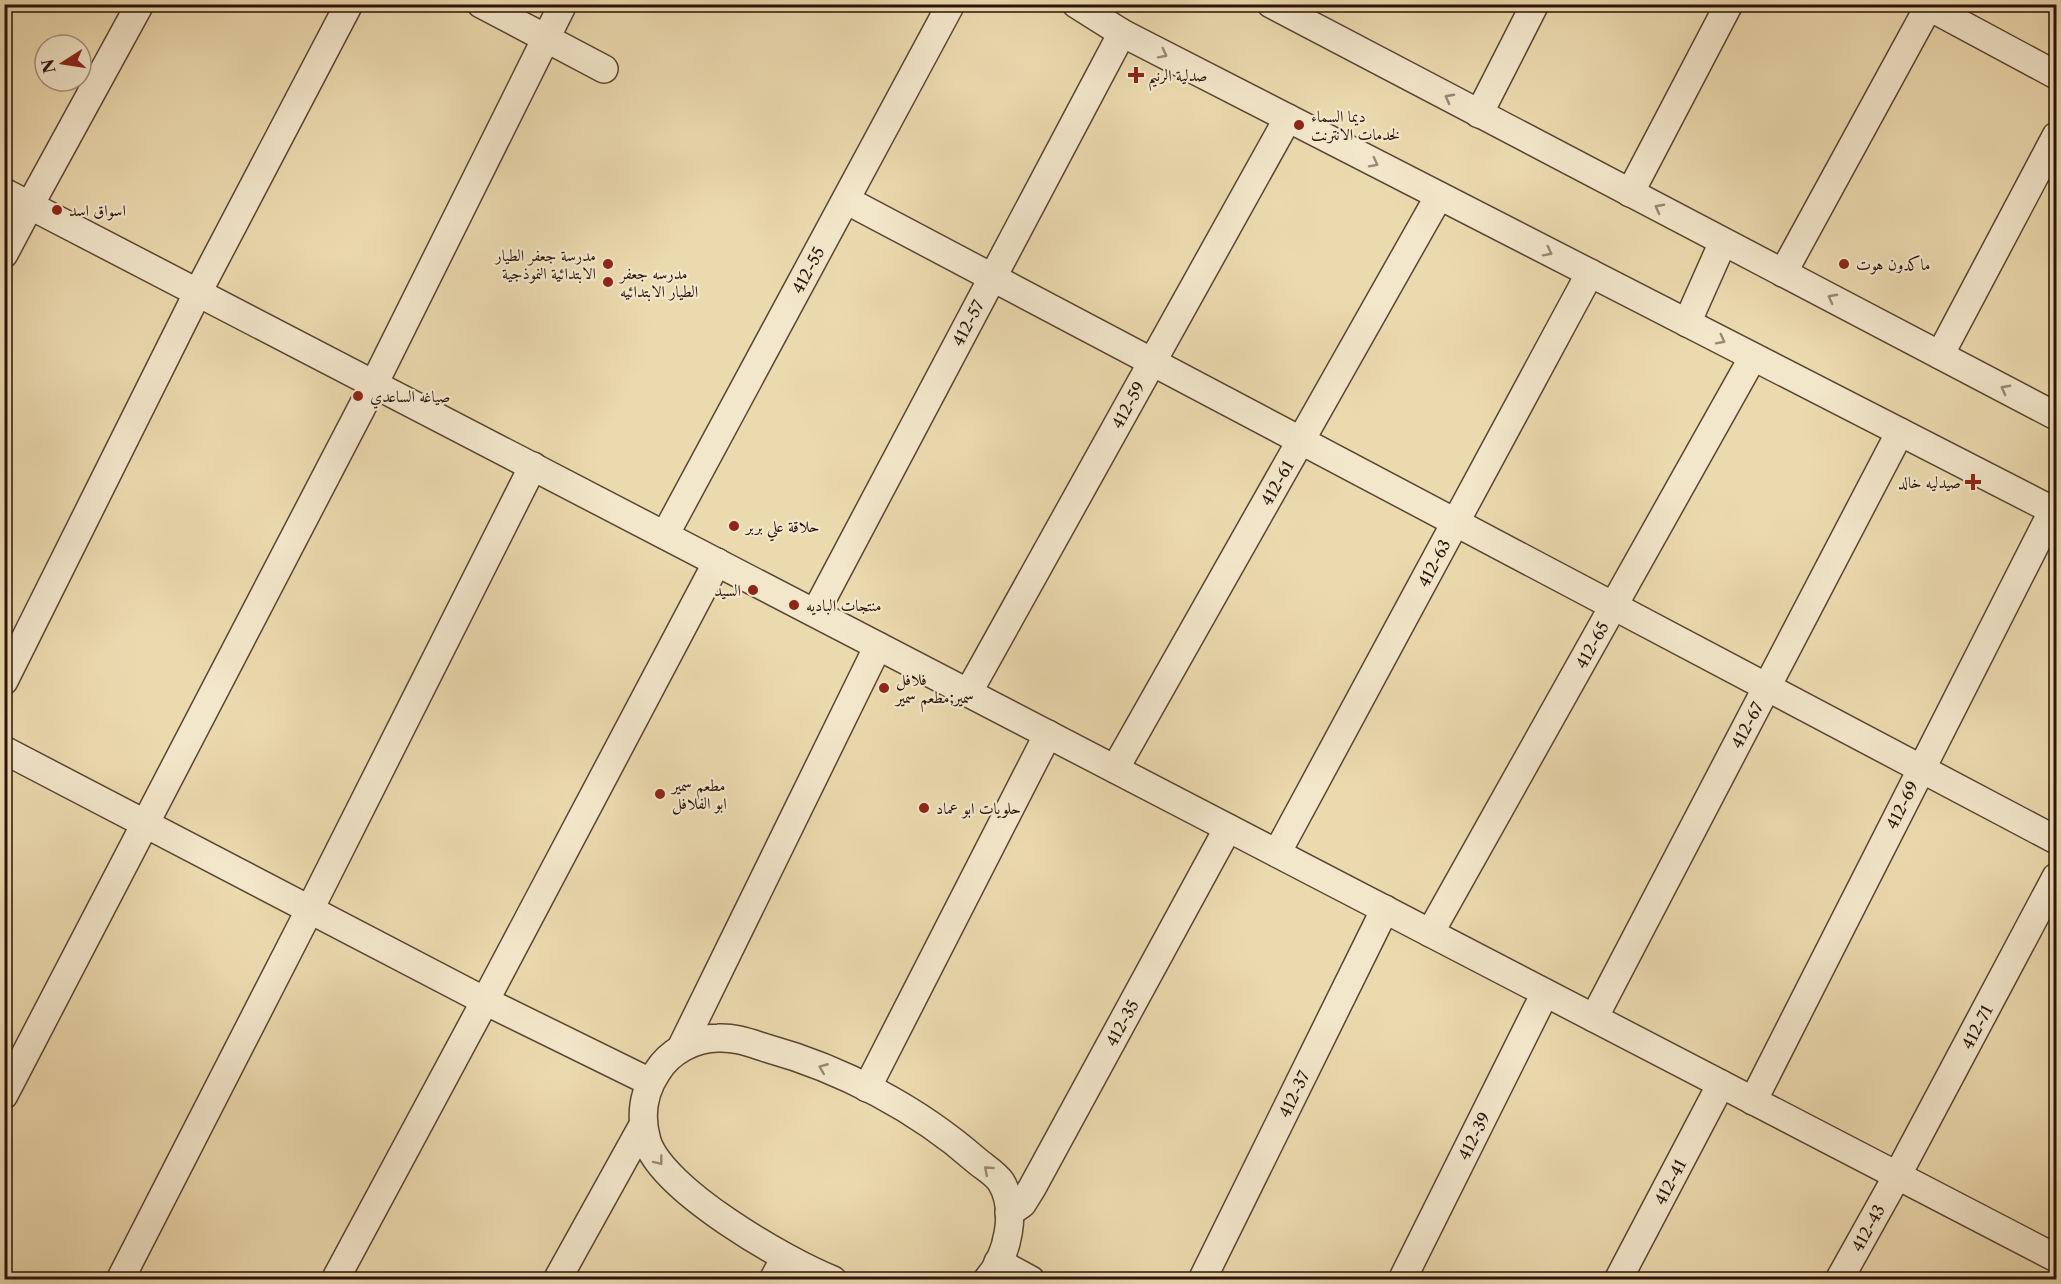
<svg xmlns="http://www.w3.org/2000/svg" width="2061" height="1284" font-family="'Libre Caslon Text',Amiri,serif">
  <style>
    .lines { fill: none; stroke-linecap: round; stroke-linejoin: round }
    .minor-casing { stroke: #5a4533; stroke-width: 30 }
    .minor { stroke: #f3e7cb; stroke-width: 27 }
    .oneway { stroke: #998874 }
    .poi-dot { fill: #8f2418; stroke: #f3e7cb; stroke-width: 2 }
    .labels { text-anchor: middle; stroke-width: 4.5; stroke-linejoin: round; paint-order: stroke }
    .poi-label { font-size: 16px; fill: #2a130a; stroke: #f3e7cb; text-anchor: start }
    .street-label { font-size: 16px; fill: #2a130a; stroke: #f3e7cb }
  </style>
  <rect width="100%" height="100%" fill="#ecdaaf"/>
  <filter id="stains"><feTurbulence type="fractalNoise" baseFrequency=".00333" numOctaves="4"/><feColorMatrix values="0 0 0 0 .2 0 0 0 0 .09 0 0 0 0 .02 0 0 0 .5 -.17"/></filter>
  <radialGradient id="worn" r=".72"><stop offset=".6" stop-color="#630" stop-opacity="0"/><stop offset="1" stop-color="#630" stop-opacity=".3"/></radialGradient>
  <g class="lines">
    <g class="minor-casing">
      <g id="minor">
        <polyline points="481,4 604,69"/>
        <polyline points="1076,4 1122,33 2056,512"/>
        <polyline points="1271,4 2056,416"/>
        <polyline points="1924,4 2056,75"/>
        <polyline points="1479,114 1535,4"/>
        <polyline points="4,192 2056,1258"/>
        <polyline points="1630,193 1729,4"/>
        <polyline points="846,200 2056,840"/>
        <polyline points="4,254 30,205 140,4"/>
        <polyline points="1783,273 1930,4"/>
        <polyline points="1687,323 1723,242"/>
        <polyline points="1940,355 2056,136"/>
        <polyline points="665,535 951,4"/>
        <polyline points="815,613 1122,33"/>
        <polyline points="4,681 198,292 349,4"/>
        <polyline points="968,693 1288,118"/>
        <polyline points="4,750 485,1001 650,1082"/>
        <polyline points="1115,769 1439,196"/>
        <polyline points="1277,853 1590,273"/>
        <polyline points="1430,933 1753,357"/>
        <polyline points="1594,1018 1900,432"/>
        <polyline points="681,1048 878,646"/>
        <polyline points="867,1088 1048,734"/>
        <polyline points="4,1095 374,384 563,4"/>
        <polyline points="1753,1101 2053,510"/>
        <polyline points="1009,1213 1022,1204 1032,1188 1228,828"/>
        <polyline points="998,1262 1031,1280"/>
        <polyline points="120,1280 310,909 533,466"/>
        <polyline points="335,1280 485,1001 717,562"/>
        <polyline points="557,1280 643,1125"/>
        <polyline points="773,1280 785,1257"/>
        <path d="M833,1280c-48,-19 -171,-90 -186,-139 -7,-24 -4,-48 10,-69 12,-20 37,-34 61,-34 17,-1 32,5 48,10 76,21 152,61 211,113 7,6 19,13 24,21 17,28 7,74 -14,98"/>
        <polyline points="1202,1280 1385,909"/>
        <polyline points="1402,1280 1545,993"/>
        <polyline points="1618,1280 1721,1084"/>
        <polyline points="1839,1280 1897,1176 2056,877"/>
      </g>
    </g>
    <use href="#minor" class="minor"/>
  </g>
  <defs><path id="oneway-chevron" d="M-2-3.5L2.5 0L-2 3.5" fill="none" stroke-width="1.6" stroke-linecap="round" stroke-linejoin="round" transform="scale(1.5)"/></defs>
  <g class="oneway">
    <use href="#oneway-chevron" transform="translate(1163 54) rotate(27)"/>
    <use href="#oneway-chevron" transform="translate(1449 98) rotate(-152)"/>
    <use href="#oneway-chevron" transform="translate(1374 163) rotate(27)"/>
    <use href="#oneway-chevron" transform="translate(1659 208) rotate(-152)"/>
    <use href="#oneway-chevron" transform="translate(1548 252) rotate(27)"/>
    <use href="#oneway-chevron" transform="translate(1832 298) rotate(-152)"/>
    <use href="#oneway-chevron" transform="translate(1721 340) rotate(27)"/>
    <use href="#oneway-chevron" transform="translate(2005 389) rotate(-152)"/>
    <use href="#oneway-chevron" transform="translate(823 1068) rotate(-158)"/>
    <use href="#oneway-chevron" transform="translate(659 1161) rotate(52)"/>
    <use href="#oneway-chevron" transform="translate(988 1170) rotate(-139)"/>
  </g>
  <g class="poi-dot">
    <path d="M1133 66h6v6h6v6h-6v6h-6v-6h-6v-6h6z"/>
    <circle cx="1299" cy="125" r="6"/>
    <circle cx="57" cy="210" r="6"/>
    <circle cx="608" cy="264" r="6"/>
    <circle cx="1844" cy="264" r="6"/>
    <circle cx="608" cy="282" r="6"/>
    <circle cx="358" cy="396" r="6"/>
    <path d="M1970 473h6v6h6v6h-6v6h-6v-6h-6v-6h6z"/>
    <circle cx="734" cy="526" r="6"/>
    <circle cx="753" cy="590" r="6"/>
    <circle cx="794" cy="605" r="6"/>
    <circle cx="884" cy="688" r="6"/>
    <circle cx="660" cy="794" r="6"/>
    <circle cx="924" cy="808" r="6"/>
  </g>
  <g class="labels">
    <g class="poi-label">
      <text x="1148" y="81">صدلية الرنيم</text>
      <text x="1311" y="122">ديما السماء<tspan x="1311" dy="18">لخدمات الانترنت</tspan></text>
      <text x="69" y="216">اسواق اسد</text>
      <text x="596" y="261" text-anchor="end">مدرسة جعفر الطيار<tspan x="596" dy="18">الابتدائية النموذجية</tspan></text>
      <text x="1856" y="270">ماكدون هوت</text>
      <text x="620" y="279">مدرسه جعفر<tspan x="620" dy="18">الطيار الابتدائيه</tspan></text>
      <text x="370" y="402">صياغه الساعدي</text>
      <text x="1961" y="488" text-anchor="end">صيدليه خالد</text>
      <text x="746" y="532">حلاقة علي بربر</text>
      <text x="741" y="596" text-anchor="end">السيد</text>
      <text x="806" y="611">منتجات الباديه</text>
      <text x="896" y="685">فلافل<tspan x="896" dy="18">سمير;مطعم سمير</tspan></text>
      <text x="672" y="791">مطعم سمير<tspan x="672" dy="18">ابو الفلافل</tspan></text>
      <text x="936" y="814">حلويات ابو عماد</text>
    </g>
    <g class="street-label">
      <text transform="translate(808 270) rotate(-62)" y="6">412-55</text>
      <text transform="translate(968 323) rotate(-62)" y="6">412-57</text>
      <text transform="translate(1128 405) rotate(-61)" y="6">412-59</text>
      <text transform="translate(1277 483) rotate(-60)" y="6">412-61</text>
      <text transform="translate(1434 563) rotate(-62)" y="6">412-63</text>
      <text transform="translate(1592 645) rotate(-61)" y="6">412-65</text>
      <text transform="translate(1747 725) rotate(-62)" y="6">412-67</text>
      <text transform="translate(1902 805) rotate(-63)" y="6">412-69</text>
      <text transform="translate(1122 1023) rotate(-61)" y="6">412-35</text>
      <text transform="translate(1977 1027) rotate(-62)" y="6">412-71</text>
      <text transform="translate(1294 1094) rotate(-64)" y="6">412-37</text>
      <text transform="translate(1474 1136) rotate(-63)" y="6">412-39</text>
      <text transform="translate(1670 1182) rotate(-62)" y="6">412-41</text>
      <text transform="translate(1868 1228) rotate(-61)" y="6">412-43</text>
    </g>
  </g>
  <rect width="2061" height="1284" fill="none" stroke="#ecdaaf" stroke-width="24"/>
  <rect x="6" y="6" width="2049" height="1272" fill="none" stroke="#2a130a" stroke-width="3"/>
  <rect x="12" y="12" width="2037" height="1260" fill="none" stroke="#2a130a" stroke-width="1.5"/>
  <g transform="translate(63 63) rotate(258)"><circle r="28" fill="#f3e7cb" stroke="#a3927e" stroke-width="1.5"/>
  <path d="M0-4.5L10 22L0 15L-10 22Z" fill="#8f2418"/>
  <text y="-9" font-size="16" font-weight="bold" text-anchor="middle" fill="#2a130a">N</text>
  </g>
  <rect width="100%" height="100%" filter="url(#stains)"/>
  <rect width="100%" height="100%" fill="url(#worn)"/>
</svg>
